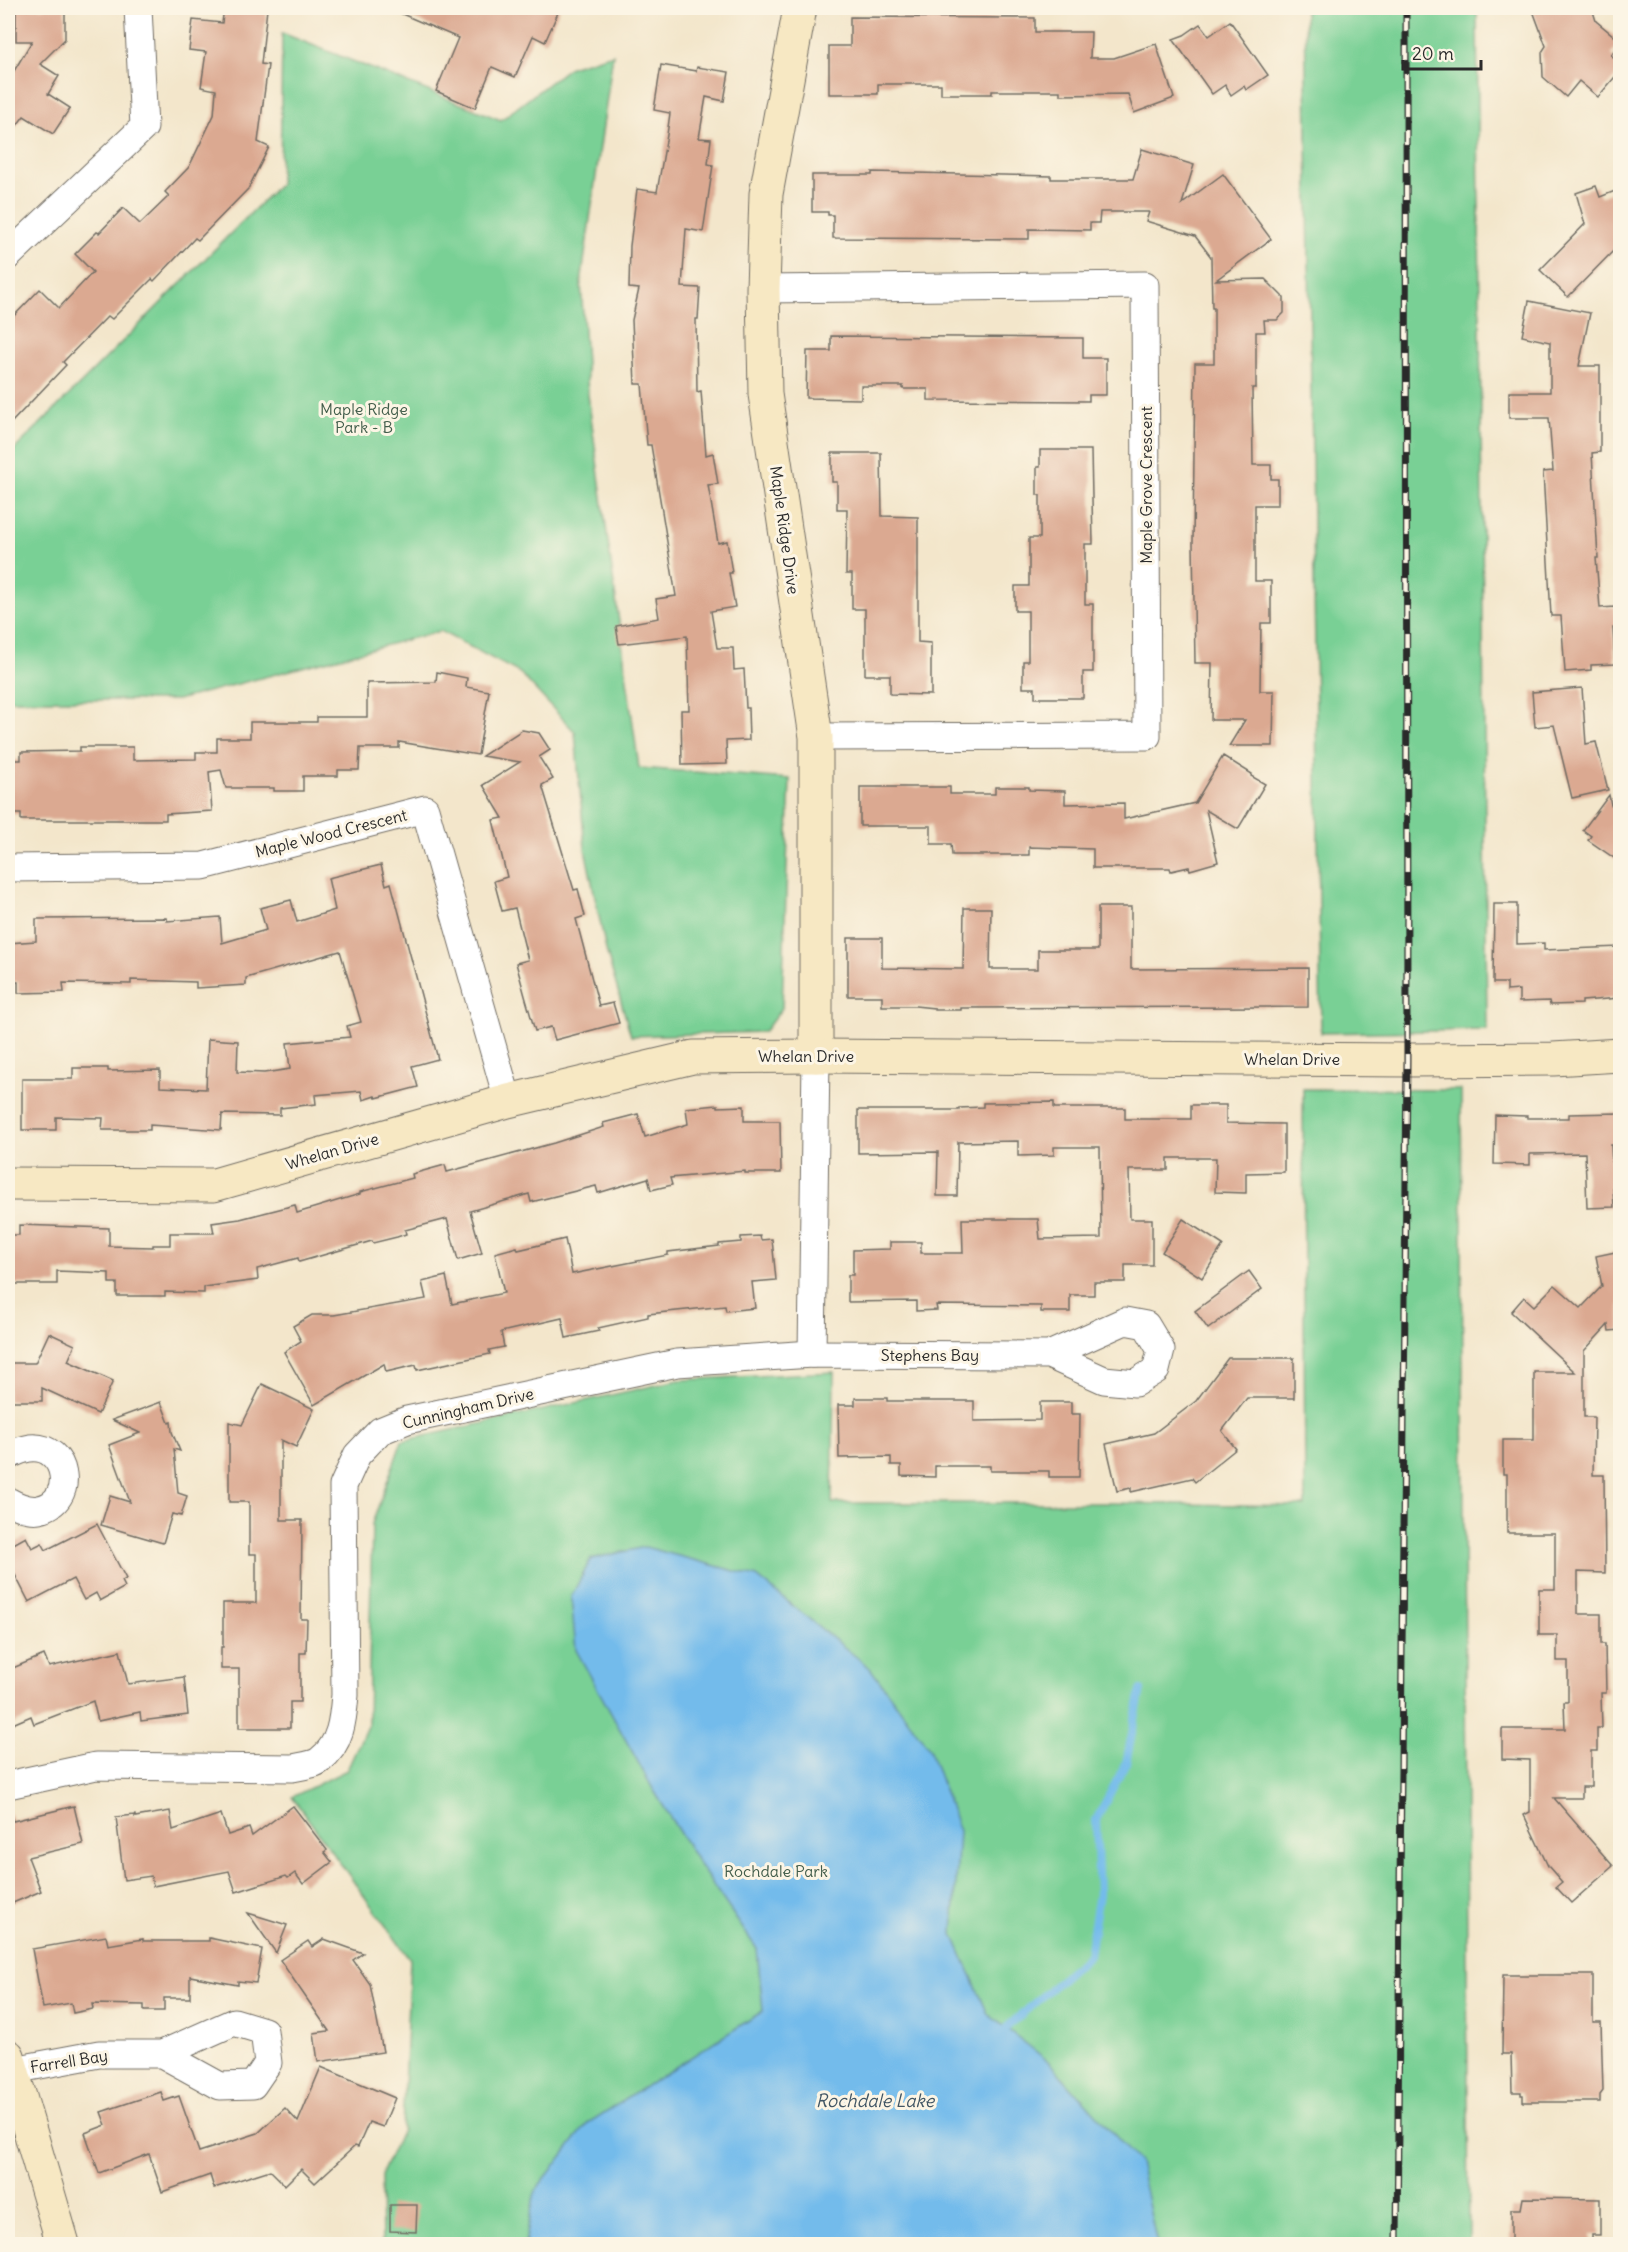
<svg xmlns="http://www.w3.org/2000/svg" width="1628" height="2252" font-family="Delius,sans-serif">
  <style>
    .green { fill: #79d095; stroke: #527e60; stroke-width: 1.5 }
    .water { fill: #73bbeb; stroke: #4f738b; stroke-width: 1.5 }
    .lines { fill: none; stroke-linecap: round; stroke-linejoin: round }
    .stream { stroke: #73bbeb; stroke-width: 8 }
    .building { fill: #dba991 }
    .street-casing { stroke: #716c63; stroke-width: 29 }
    .secondary-casing { stroke: #716c63; stroke-width: 35 }
    .street { stroke: #fff; stroke-width: 27 }
    .secondary { stroke: #f7e8c3; stroke-width: 33 }
    .rail-casing { stroke: #2b2b2b; stroke-width: 7 }
    .rail { stroke: #fcf5e5; stroke-width: 4.5; stroke-dasharray: 14; stroke-linecap: butt }
    .labels { text-anchor: middle; stroke-width: 6; stroke-linejoin: round; paint-order: stroke }
    .park-label { font-size: 16px; fill: #425d4b; stroke: #fcf5e5 }
    .street-label { font-size: 16px; fill: #2b2b2b; stroke: #fcf5e5 }
    .water-label { font-size: 18px; font-style: italic; fill: #415665; stroke: #fcf5e5 }
  </style>
  <rect width="100%" height="100%" fill="#fcf5e5"/>
  <filter id="ink" filterUnits="userSpaceOnUse"><feTurbulence type="fractalNoise" baseFrequency=".0167" numOctaves="2"/><feDisplacementMap in="SourceGraphic" scale="12" xChannelSelector="R" yChannelSelector="G"/><feConvolveMatrix kernelMatrix="1 2 1 2 8 2 1 2 1" color-interpolation-filters="sRGB"/></filter>
  <filter id="wash" filterUnits="userSpaceOnUse"><feTurbulence type="fractalNoise" baseFrequency=".008" numOctaves="4" result="noise"/><feDisplacementMap in="SourceGraphic" scale="24" xChannelSelector="R" yChannelSelector="G"/><feGaussianBlur stdDeviation="1.35" result="paint"/><feColorMatrix in="noise" values="0 0 0 0 0 0 0 0 0 0 0 0 0 0 0 0 0 1.4 0 .05"/><feComposite in="paint" operator="in"/></filter>
  <g filter="url(#wash)">
    <rect width="100%" height="100%" fill="#f3e6cb"/>
    <g class="green">
      <polygon points="1305,8 1477,8 1487,1030 1321,1033"/>
      <polygon points="282,33 501,120 570,67 613,54 581,283 588,395 639,768 790,779 782,1008 764,1032 631,1036 606,950 585,849 575,732 520,673 440,631 177,700 8,700 8,456 280,184"/>
      <polygon points="1303,1089 1461,1090 1469,2244 382,2244 381,2176 402,2130 410,1959 292,1797 347,1770 368,1724 372,1524 402,1441 679,1380 834,1372 832,1503 1111,1503 1305,1506"/>
    </g>
    <polygon class="water" points="645,1547 757,1577 870,1668 929,1748 959,1831 953,1934 988,2014 1048,2061 1139,2162 1157,2244 525,2244 535,2191 588,2123 763,2011 757,1949 698,1863 653,1789 576,1650 571,1597 591,1559"/>
    <g class="lines">
      <polyline class="stream" points="1006,2028 1089,1955 1099,1894 1096,1820 1126,1763 1141,1690"/>
    </g>
    <g id="blocks">
      <g class="building">
        <polygon points="16,8 65,8 65,39 40,64 59,76 48,94 70,108 53,134 24,116 8,137 8,81 32,41 16,41"/>
        <polygon points="224,8 267,9 261,64 268,65 258,142 269,147 248,189 198,240 195,238 154,281 152,279 112,319 108,316 63,362 66,365 8,426 8,322 40,289 59,308 93,272 75,254 97,232 99,233 123,208 140,224 169,196 165,192 189,167 214,115 216,90 201,87 206,52 189,50 193,20 222,23"/>
        <polygon points="388,8 560,8 545,42 533,36 515,77 492,67 475,108 436,91 458,38"/>
        <polygon points="1532,8 1592,8 1596,21 1620,41 1611,55 1620,63 1620,71 1598,97 1579,81 1566,97 1543,77 1542,52 1546,46"/>
        <polygon points="850,17 1035,18 1035,32 1091,32 1090,58 1114,58 1156,44 1174,98 1134,113 1128,94 1060,95 1060,91 992,91 992,94 941,94 941,84 878,84 878,94 829,94 829,46 850,46"/>
        <polygon points="1230,21 1268,75 1246,90 1244,86 1231,95 1225,85 1212,94 1173,39 1184,35 1200,24 1209,36"/>
        <polygon points="661,65 696,71 697,67 729,72 724,101 706,97 699,138 711,139 708,164 713,165 703,232 686,229 682,287 700,288 698,319 696,319 697,392 701,391 706,455 713,453 718,484 708,485 718,543 727,541 732,573 729,573 735,607 711,611 717,648 733,648 734,670 744,669 746,708 748,708 749,740 726,741 727,764 682,765 681,710 689,710 687,636 619,644 616,626 659,618 656,599 676,596 651,445 647,445 642,384 635,384 632,320 639,289 629,288 630,246 637,189 657,192 667,135 670,113 654,110"/>
        <polygon points="1142,149 1194,165 1182,204 1223,174 1271,239 1216,280 1265,279 1284,298 1284,313 1277,320 1264,320 1265,332 1256,332 1256,388 1252,388 1253,465 1271,465 1271,479 1278,479 1278,505 1255,505 1255,581 1271,581 1271,623 1261,623 1260,691 1274,691 1273,746 1229,746 1245,720 1211,720 1212,663 1195,663 1193,543 1195,363 1214,363 1214,308 1212,308 1211,257 1195,236 1146,221 1149,212 1100,212 1099,223 1090,223 1090,230 1029,229 1029,239 833,238 833,215 828,215 828,212 812,212 812,175 872,175 872,172 1051,176 1051,179 1133,179"/>
        <polygon points="1596,186 1600,197 1620,189 1620,244 1568,297 1540,270 1585,224 1576,193"/>
        <polygon points="1529,301 1590,313 1579,366 1600,366 1600,452 1592,453 1598,558 1596,558 1600,608 1615,607 1616,628 1613,628 1615,664 1591,665 1591,670 1565,672 1561,616 1551,616 1543,472 1553,471 1549,418 1509,418 1509,392 1550,392 1550,342 1522,336"/>
        <polygon points="831,336 1083,338 1083,358 1106,358 1106,395 1089,395 1089,401 928,400 928,389 903,389 903,386 861,386 861,399 806,398 807,351 831,351"/>
        <polygon points="1040,450 1091,450 1093,544 1085,544 1085,604 1093,604 1093,672 1083,672 1083,698 1035,698 1035,688 1023,688 1023,661 1028,661 1028,611 1015,611 1015,586 1029,586 1029,538 1040,538 1040,495 1037,495 1037,467 1040,467"/>
        <polygon points="832,453 881,453 882,516 918,517 918,642 931,643 931,695 890,694 890,675 865,675 865,609 852,609 852,574 846,574 847,509 837,509 837,482 832,482"/>
        <polygon points="437,672 467,678 466,687 489,691 478,755 399,742 399,748 360,748 359,770 338,770 338,776 303,776 303,791 274,791 274,788 226,788 221,770 209,772 212,811 166,814 166,820 21,820 21,814 8,814 8,760 21,760 21,752 80,751 80,747 133,747 133,760 196,759 196,752 217,752 217,738 250,738 250,722 317,722 317,717 367,717 367,683 436,682"/>
        <polygon points="1582,688 1586,744 1596,742 1608,790 1572,798 1554,725 1535,727 1532,692"/>
        <polygon points="522,730 539,733 550,750 539,757 553,779 542,785 574,890 578,889 585,916 576,919 599,1006 613,1003 619,1023 555,1040 551,1027 535,1031 525,996 516,963 528,960 515,908 502,911 494,881 507,877 493,820 503,818 483,785 520,762 482,756"/>
        <polygon points="1223,756 1252,774 1251,776 1265,784 1238,829 1206,810 1218,862 1190,870 1189,867 1171,871 1170,868 1093,868 1093,849 1029,847 1029,855 952,855 951,844 931,844 931,826 860,826 860,787 950,787 950,794 995,794 995,787 1029,787 1029,790 1065,791 1065,804 1124,803 1124,819 1195,803"/>
        <polygon points="1620,792 1620,862 1588,840 1591,836 1583,830 1609,795 1611,805"/>
        <polygon points="381,865 386,885 391,883 438,1059 412,1066 418,1087 376,1098 375,1096 363,1100 361,1091 315,1095 316,1104 280,1108 280,1115 222,1114 221,1130 150,1125 150,1130 102,1130 103,1118 56,1117 56,1130 22,1130 22,1079 73,1079 73,1068 108,1068 108,1071 160,1070 160,1087 206,1089 208,1039 238,1041 237,1072 264,1073 290,1069 287,1043 350,1037 347,1026 361,1022 340,951 246,978 246,985 196,988 196,982 131,980 131,984 63,983 64,992 18,993 18,982 8,982 8,943 36,941 36,919 167,918 167,921 220,917 222,943 266,930 260,908 291,900 297,922 335,910 328,878"/>
        <polygon points="1494,904 1517,904 1517,944 1544,943 1544,950 1620,947 1620,998 1582,1001 1582,1004 1550,1005 1549,1001 1519,1002 1519,990 1507,991 1507,983 1493,983"/>
        <polygon points="1098,907 1131,907 1131,969 1308,968 1308,1007 961,1008 961,1010 934,1010 934,1008 915,1006 882,1006 882,996 848,996 848,938 882,938 882,968 963,969 964,908 991,908 990,969 1038,969 1038,950 1098,950"/>
        <polygon points="1054,1102 1054,1108 1125,1108 1125,1119 1191,1119 1191,1105 1226,1105 1226,1123 1284,1124 1284,1172 1246,1173 1246,1193 1215,1192 1216,1158 1168,1158 1168,1170 1129,1170 1130,1219 1152,1219 1152,1265 1125,1265 1125,1282 1094,1282 1094,1295 1070,1295 1070,1312 1041,1312 1041,1306 936,1305 937,1310 916,1311 916,1301 848,1302 848,1275 853,1275 853,1250 890,1249 890,1242 921,1242 921,1253 963,1253 962,1219 1038,1219 1040,1239 1101,1238 1100,1147 1054,1147 1054,1155 1018,1156 1018,1141 958,1142 957,1196 937,1196 938,1152 858,1153 858,1110 959,1110 959,1108 983,1107 983,1103"/>
        <polygon points="718,1105 718,1107 744,1106 744,1121 780,1121 781,1173 745,1173 745,1171 670,1178 672,1185 651,1190 648,1178 598,1193 596,1186 531,1202 529,1194 470,1211 482,1253 458,1260 447,1219 405,1230 406,1234 397,1237 373,1243 372,1241 299,1262 298,1258 257,1269 258,1280 204,1287 204,1293 165,1292 165,1296 117,1296 117,1283 109,1283 109,1273 57,1271 57,1284 8,1284 8,1235 19,1235 19,1225 109,1228 109,1246 153,1247 153,1245 170,1245 170,1233 214,1233 212,1223 240,1219 295,1205 297,1213 360,1194 360,1192 413,1178 412,1174 445,1165 447,1172 554,1143 604,1127 603,1123 638,1114 645,1137 688,1124 686,1108"/>
        <polygon points="1620,1113 1620,1145 1611,1145 1614,1207 1587,1208 1585,1153 1530,1154 1530,1165 1494,1164 1495,1115 1527,1116 1527,1118 1569,1118 1569,1114"/>
        <polygon points="1183,1219 1223,1245 1202,1278 1162,1252"/>
        <polygon points="760,1236 761,1240 772,1239 776,1280 752,1282 755,1308 726,1311 725,1306 648,1314 648,1317 598,1328 599,1331 566,1338 562,1318 501,1332 504,1347 489,1350 490,1354 417,1370 416,1365 386,1372 384,1364 314,1405 284,1352 301,1341 293,1326 312,1315 334,1315 426,1299 422,1282 446,1276 452,1304 504,1293 495,1253 517,1247 518,1250 565,1239 572,1274 668,1255 668,1252 719,1246 719,1244 741,1242 741,1237"/>
        <polygon points="1620,1251 1620,1330 1609,1331 1608,1325 1584,1351 1584,1417 1594,1417 1593,1475 1604,1475 1605,1573 1578,1572 1578,1614 1601,1614 1601,1644 1605,1644 1606,1693 1601,1693 1602,1728 1597,1728 1597,1751 1591,1751 1591,1787 1582,1787 1582,1798 1554,1798 1613,1866 1571,1903 1556,1887 1562,1882 1548,1866 1524,1815 1530,1812 1530,1760 1502,1759 1502,1729 1565,1729 1564,1702 1568,1702 1568,1661 1557,1661 1557,1635 1539,1635 1539,1589 1555,1589 1555,1533 1507,1533 1507,1474 1503,1474 1503,1440 1534,1440 1534,1372 1575,1372 1511,1312 1524,1297 1534,1306 1555,1285 1581,1308 1602,1286 1596,1256"/>
        <polygon points="1249,1271 1262,1289 1208,1329 1195,1311"/>
        <polygon points="49,1333 75,1345 68,1361 113,1381 98,1414 42,1388 42,1401 8,1401 8,1363 35,1363"/>
        <polygon points="1228,1358 1294,1358 1294,1398 1247,1398 1222,1431 1236,1449 1195,1482 1192,1478 1131,1492 1131,1488 1117,1491 1106,1444 1154,1433 1196,1401"/>
        <polygon points="262,1384 314,1409 296,1447 281,1440 281,1520 302,1520 301,1619 307,1619 306,1653 300,1653 300,1702 290,1702 290,1728 239,1728 239,1669 221,1669 221,1647 223,1647 223,1603 256,1603 256,1554 249,1554 249,1502 229,1502 229,1422 242,1425"/>
        <polygon points="855,1398 887,1398 887,1401 974,1401 974,1421 1040,1420 1040,1402 1071,1402 1071,1414 1080,1414 1079,1477 1049,1477 1049,1471 990,1471 990,1466 935,1466 935,1477 901,1476 901,1465 891,1465 891,1457 839,1458 838,1405 855,1405"/>
        <polygon points="161,1402 169,1423 171,1422 172,1432 180,1451 174,1449 178,1493 187,1496 181,1516 172,1514 163,1543 101,1525 110,1496 130,1502 109,1445 140,1433 112,1420"/>
        <polygon points="97,1524 126,1579 122,1581 125,1587 100,1601 96,1593 84,1600 73,1579 29,1602 8,1561 8,1547 26,1537 32,1548 42,1543 46,1550"/>
        <polygon points="120,1651 128,1684 184,1677 188,1715 141,1721 140,1712 98,1721 93,1701 34,1724 31,1716 8,1726 8,1670 44,1655 49,1667"/>
        <polygon points="74,1806 83,1844 28,1857 41,1891 8,1905 8,1810 13,1821"/>
        <polygon points="293,1806 327,1850 324,1852 332,1862 303,1884 295,1873 288,1878 286,1876 236,1892 229,1871 153,1886 151,1876 124,1880 116,1817 135,1815 135,1817 170,1811 173,1830 221,1814 228,1835 249,1828 252,1836"/>
        <polygon points="248,1913 287,1925 276,1953"/>
        <polygon points="106,1936 108,1945 143,1939 143,1941 209,1941 209,1938 262,1949 256,1983 238,1981 238,1985 190,1976 190,1998 164,1998 164,2011 144,2011 144,2005 92,2004 93,2009 73,2013 71,2003 43,2008 32,1949"/>
        <polygon points="324,1939 363,1953 353,1960 370,1984 383,2052 318,2062 314,2033 329,2031 280,1960 308,1941 312,1947"/>
        <polygon points="1503,1975 1593,1975 1593,2022 1601,2022 1603,2091 1600,2095 1600,2102 1523,2102 1523,2095 1521,2095 1521,2092 1512,2092 1511,2054 1502,2054"/>
        <polygon points="321,2067 395,2098 383,2127 369,2122 358,2147 355,2146 315,2183 301,2169 285,2185 270,2170 214,2188 210,2175 162,2192 149,2154 99,2173 85,2133 106,2125 101,2112 161,2092 164,2101 179,2096 199,2152 258,2133 285,2108 298,2122"/>
        <polygon points="1523,2198 1600,2199 1600,2235 1592,2235 1592,2244 1511,2244 1511,2209 1521,2209"/>
        <polygon points="390,2205 417,2205 416,2232 390,2231"/>
      </g>
    </g>
  </g>
  <g filter="url(#ink)">
    <use href="#blocks" fill-opacity="0" stroke="#716c63" stroke-width="1.5"/>
    <g class="lines">
      <g class="street-casing">
        <g id="street">
          <polyline points="8,256 144,127 138,8"/>
          <polyline points="763,289 1145,285 1147,736 816,737"/>
          <polyline points="8,868 203,866 425,809 508,1101"/>
          <polyline points="812,1354 816,1056"/>
          <path d="M8,1456c6,-3 15,-7 22,-8 38,-4 47,54 9,61 -11,2 -22,-3 -31,-8"/>
          <path d="M8,1785l88,-19 197,2c8,-2 21,-3 27,-8 21,-16 23,-41 25,-65l-2,-209 14,-31 23,-24 27,-11 270,-57 135,-9 237,1 55,25 31,3 21,-13 5,-20 -15,-25 -21,-4 -76,34"/>
          <polyline points="8,2071 99,2054 162,2054 234,2022 264,2031 268,2063 253,2085 220,2086 162,2054"/>
        </g>
      </g>
      <g class="secondary-casing">
        <g id="secondary">
          <polyline points="800,8 766,194 763,289 765,394 816,737 816,1056"/>
          <polyline points="8,1184 214,1185 508,1101 693,1057 816,1056 1407,1060 1553,1059 1620,1055"/>
          <polyline points="8,2056 63,2244"/>
        </g>
      </g>
      <use href="#street" class="street"/>
      <use href="#secondary" class="secondary"/>
      <g class="rail-casing">
        <polyline id="rail" points="1397,2244 1407,1060 1406,8"/>
      </g>
      <use href="#rail" class="rail"/>
    </g>
  </g>
  <g class="labels">
    <g class="park-label">
      <text x="364" y="415">Maple Ridge<tspan x="364" dy="18">Park - B</tspan></text>
      <text x="776" y="1877">Rochdale Park</text>
    </g>
    <g class="street-label">
      <text transform="translate(1146 485) rotate(-90)" y="6">Maple Grove Crescent</text>
      <text transform="translate(785 530) rotate(82)" y="6">Maple Ridge Drive</text>
      <text transform="translate(331 833) rotate(-14)" y="6">Maple Wood Crescent</text>
      <text x="806" y="1062">Whelan Drive</text>
      <text x="1292" y="1065">Whelan Drive</text>
      <text transform="translate(332 1151) rotate(-16)" y="6">Whelan Drive</text>
      <text x="930" y="1361">Stephens Bay</text>
      <text transform="translate(468 1408) rotate(-13)" y="6">Cunningham Drive</text>
      <text transform="translate(69 2061) rotate(-9)" y="6">Farrell Bay</text>
    </g>
    <g class="water-label">
      <text x="875" y="2107">Rochdale Lake</text>
    </g>
  </g>
  <rect width="1628" height="2252" fill="none" stroke="#fcf5e5" stroke-width="30"/>
  <path d="M1403 60v9h78v-9" fill="none" stroke="#2b2b2b" stroke-width="3"/>
  <text x="1412" y="60" font-size="18" fill="#2b2b2b" stroke="#fcf5e5" stroke-width="4.5" paint-order="stroke">20 m</text>
</svg>
